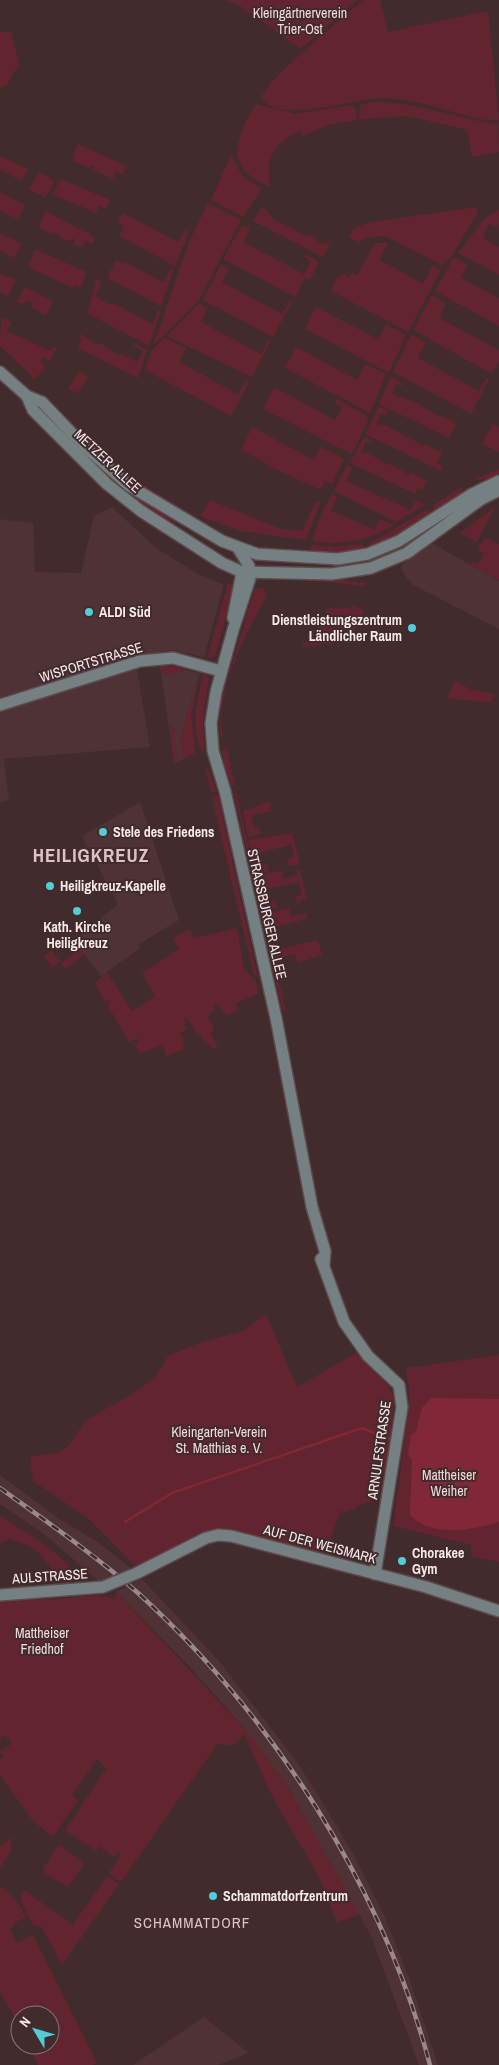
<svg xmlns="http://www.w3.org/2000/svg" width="499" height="2065" font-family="'Archivo Narrow',sans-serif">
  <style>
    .built { fill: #4f3235 }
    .green { fill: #62252f }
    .water { fill: #802738 }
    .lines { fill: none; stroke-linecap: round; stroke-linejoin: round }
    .stream { stroke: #802738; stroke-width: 2.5 }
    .minor-casing { stroke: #5e494b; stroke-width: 14 }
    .minor { stroke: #748081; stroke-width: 11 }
    .rail-casing { stroke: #9b898a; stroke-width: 4.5 }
    .rail { stroke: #412b2d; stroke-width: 2.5; stroke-dasharray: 8; stroke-linecap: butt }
    .minor-bridge-casing { stroke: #5e494b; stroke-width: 14; stroke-linecap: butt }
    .minor-bridge { stroke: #748081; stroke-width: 11 }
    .poi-dot { fill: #52ccd6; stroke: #412b2d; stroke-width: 2 }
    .labels { text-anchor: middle; stroke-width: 4; stroke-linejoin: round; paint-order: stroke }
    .park-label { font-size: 14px; fill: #f4d9db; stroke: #412b2d }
    .street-label { font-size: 14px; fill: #f6e7e8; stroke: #412b2d }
    .poi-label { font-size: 14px; font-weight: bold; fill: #f6e7e8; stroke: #412b2d; text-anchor: start }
    .neighbourhood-label { font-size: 15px; letter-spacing: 1px; fill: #dfc2c4; stroke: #412b2d }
    .district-label { font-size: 19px; font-weight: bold; letter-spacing: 1px; fill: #dfc2c4; stroke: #412b2d }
  </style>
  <rect width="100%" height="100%" fill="#412b2d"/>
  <g class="built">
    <polygon points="112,507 156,548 198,574 224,585 204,657 171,650 135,657 150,747 4,759 9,800 0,802 0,519 33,523 35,572 81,573 94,516"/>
    <polygon points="430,542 499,581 499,629 413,585 407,578 400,567"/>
    <polygon points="160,666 200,673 191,715 195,753 174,764"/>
    <polygon points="140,802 179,920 139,944 140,948 101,976 74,941 118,904 82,836"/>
    <polygon points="0,1475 61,1520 96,1541 131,1568 101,1583 44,1534 0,1504"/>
    <polygon points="142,1579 218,1660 295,1759 320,1798 351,1850 383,1913 409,1978 438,2065 419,2065 371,1936 285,1782 239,1722 189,1666 116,1592"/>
    <polygon points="204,2017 249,2053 218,2065 133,2065"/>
  </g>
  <g class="green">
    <polygon points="225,0 357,0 301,49 240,6"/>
    <path d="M363,0h17l8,32 100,-21 11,109c-17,2 -37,-6 -53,-10 -25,-7 -49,-14 -75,-11 -23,2 -98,25 -109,-2 4,-17 83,-81 101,-97z"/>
    <polygon points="0,32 11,32 19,64 6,86 0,88"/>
    <path d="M373,102c43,-1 83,17 125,22l1,28 -27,5 -5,-27 -59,-14 -50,3 2,-14z"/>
    <path d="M256,104l40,10 55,-9 5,4 1,11 -32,6 -22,10 -3,-5c-26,11 -35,29 -30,56 -30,-14 -40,-26 -27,-59 4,-8 7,-17 13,-24z"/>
    <polygon points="78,144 126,166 123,175 116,172 113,179 93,170 94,166 91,165 89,168 73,161 75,158 72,156"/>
    <polygon points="231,155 243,177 262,189 243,217 211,200"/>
    <polygon points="0,156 28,169 22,181 0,170"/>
    <polygon points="39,172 55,181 45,198 29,189"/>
    <polygon points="61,179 110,200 106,209 99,206 96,213 52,194"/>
    <polygon points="0,192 25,205 18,219 0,211"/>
    <polygon points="208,203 241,220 199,300 153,346 188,244"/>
    <polygon points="261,207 267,210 266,212 272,216 272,218 306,236 308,234 321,244 322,242 330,245 323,257 253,221"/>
    <polygon points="477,207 478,212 451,257 442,265 385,236 365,238 358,242 349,237 354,228 371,222"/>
    <polygon points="499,210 499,223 496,228 489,224 482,238 499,247 499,275 458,253 485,218"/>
    <polygon points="45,211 95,237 93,244 85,241 82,248 73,244 75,240 72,238 70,241 61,239 61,236 55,233 54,235 39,228"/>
    <polygon points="123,213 178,242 185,230 189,232 175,266 119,236 124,226 117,222"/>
    <polygon points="242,225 250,229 243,242 304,274 311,261 304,257 306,254 319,262 310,280 305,278 295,297 223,259"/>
    <polygon points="0,233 21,243 15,258 0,251"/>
    <polygon points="375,243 388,243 380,260 423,284 433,265 441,270 408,332 331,291 337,278 343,274 349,277 352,273 357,275"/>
    <polygon points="35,249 86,272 81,288 74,285 73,288 28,267"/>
    <polygon points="454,257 468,265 461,278 499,298 499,326 435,291"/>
    <polygon points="116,260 123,264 125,262 163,282 171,269 173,271 161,306 107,278"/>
    <polygon points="221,264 229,269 222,282 282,314 290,301 292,302 273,337 203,300"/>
    <polygon points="0,274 16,279 8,296 0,292"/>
    <polygon points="97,279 102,282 95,296 111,305 113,303 152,324 159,310 161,311 149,346 87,313"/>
    <polygon points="25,287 53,301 46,316 31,307 34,303 27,300 24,304 16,302"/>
    <polygon points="432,295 446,304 439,318 499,350 499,361 492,374 413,330"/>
    <polygon points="199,303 207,309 201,322 261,354 268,341 270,342 252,377 167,336"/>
    <polygon points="316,307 378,339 386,324 406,335 389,373 305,329"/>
    <polygon points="1,317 11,322 7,331 51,351 53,347 57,349 49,362 45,357 41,361 45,368 35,379 0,346"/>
    <polygon points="81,334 96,344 101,343 108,350 109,348 116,354 118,353 137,362 143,351 134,346 135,343 147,350 138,378 78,348 82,339 79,337"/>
    <polygon points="411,334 426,342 418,358 479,391 486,378 489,379 471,414 393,372"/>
    <polygon points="165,338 186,348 179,362 238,394 246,380 249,382 231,416 145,370 151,351"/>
    <polygon points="296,347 357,380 365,364 386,374 370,413 285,368"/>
    <polygon points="80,371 89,377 77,394 68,388"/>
    <polygon points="391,376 403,384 401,386 397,384 392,394 415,402 440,417 441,415 457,424 449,438 379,404"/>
    <polygon points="274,387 335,420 342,407 335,403 337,399 365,415 368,421 353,452 351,454 263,409"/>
    <path d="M43,406l3,4 1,6 62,61 67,45c-30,0 -114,-88 -138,-111z"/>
    <polygon points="379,406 388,411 386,415 381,413 376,423 382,426 383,424 424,446 426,444 442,453 437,463 443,466 441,471 365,434"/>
    <polygon points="493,424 499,427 499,452 482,444"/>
    <polygon points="252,427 314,460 321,447 344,459 332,484 325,481 321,490 269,466 269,465 241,450"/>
    <polygon points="364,437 372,441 370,444 366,442 361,452 366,454 367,452 387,465 389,463 409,475 410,472 427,481 422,490 418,488 415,494 350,463"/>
    <polygon points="347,465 352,468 346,481 411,510 416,500 425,505 396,522 334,491"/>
    <polygon points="115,467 184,510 181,511 129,481"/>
    <polygon points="499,469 499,476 485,480 475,479"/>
    <polygon points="463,486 460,495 436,512 432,506"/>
    <path d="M332,494l5,3 -6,14 43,18 6,-10 14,6c-26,16 -51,21 -82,16l9,-27z"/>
    <polygon points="210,500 281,529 302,531 316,501 320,503 306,540 240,531 200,516"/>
    <polygon points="495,507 477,542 459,533 460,533"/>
    <polygon points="428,509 431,515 399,535 370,549 369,542 381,537"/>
    <polygon points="485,537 499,544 499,580 470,565 472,562 478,564 484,554 478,550"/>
    <polygon points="362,544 365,550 339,554 310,553 311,545 335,547"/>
    <polygon points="305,579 339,579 366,583 365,586 303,580"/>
    <polygon points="228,583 235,584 215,656 207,659"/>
    <path d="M255,588h9l3,7c-22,42 -52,93 -44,141l-3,1 1,-36z"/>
    <polygon points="353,605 364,610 367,605 352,637 347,642 303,647 303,643 312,641 328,607 337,609 339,606 344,609 346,606 351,609"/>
    <polygon points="160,666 179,667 184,671 162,675"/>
    <polygon points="199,673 191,715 195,753 184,758 180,744 181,735"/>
    <path d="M204,673l5,5 -6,36 1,35 -2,3c-12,-22 -5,-56 2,-79z"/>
    <polygon points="455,681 472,690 495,694 491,702 449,699 447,697"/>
    <polygon points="170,726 176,729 174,737 178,761 174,764"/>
    <polygon points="227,748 235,785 232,786 224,764 222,750"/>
    <polygon points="205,767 208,769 216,791 211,792"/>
    <polygon points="236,792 286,1011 283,1012 234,793"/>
    <polygon points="218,795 258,979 253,972 212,797"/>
    <polygon points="270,801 271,811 251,816 254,828 259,827 261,834 248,837 243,811"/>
    <polygon points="292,833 300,864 288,866 287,859 294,857 291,845 259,853 261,865 267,864 269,871 257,874 248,840"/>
    <polygon points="300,869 306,898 297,904 296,896 302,894 299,882 267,889 270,902 276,900 278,908 265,911 257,876 282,870 283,879 297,875 297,870"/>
    <polygon points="289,908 290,916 306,913 307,919 270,928 266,913"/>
    <polygon points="237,928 244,969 256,981 258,994 236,1003 238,1010 226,1016 218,1004 213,1006 215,1011 207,1016 215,1030 210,1033 218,1047 213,1049 195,1030 187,1017 184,1019 186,1022 184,1024 187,1029 180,1034 183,1038 184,1049 166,1056 162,1045 139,1054 135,1044 139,1043 137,1038 129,1042 107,1004 111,1001 110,999 105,1001 95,983 107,972 132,1011 155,996 142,973 179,949 173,938 189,929 195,938"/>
    <polygon points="318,940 322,955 298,963 295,954 276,959 275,950"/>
    <polygon points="80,949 85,954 65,969 61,963"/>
    <polygon points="52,951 60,962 52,968 44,956"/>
    <path d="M266,1314l31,73 59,-34 32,32 6,13 -7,74 -13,1 -3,29 -14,4 -1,4 -7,-1 -1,3 -8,-1 -14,43 -88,-23c-35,-1 -70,22 -102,36l-47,-48 -56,-38 -3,-24 29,-5 9,-6 18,-26 46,-26 23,-17 13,-21 31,-13 44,-12z"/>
    <polygon points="499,1355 499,1562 471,1556 471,1545 393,1526 410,1398 406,1368"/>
    <path d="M0,1515l23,16 6,2c14,12 41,27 45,44l-5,7c-14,-4 -20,-21 -30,-31 -9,-9 -19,-10 -30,-14l-9,5z"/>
    <path d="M116,1592l129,137 40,53 74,132 -22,9 -17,-44 -48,-83 -28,-62c-5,9 -16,15 -26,9l-97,139 -12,-9 12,-19 -3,-2 -4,5 -15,-11 -3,5 -31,-21 41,-61 -9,-10 -25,36 6,5 -25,37 -20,-16 -33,-46v-16l3,-2 -3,-6 10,-6 1,-4 -6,-6 -5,3v-136c20,-3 39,-2 59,-3 20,-1 37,-6 55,0z"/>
    <polygon points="12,1837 11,1851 0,1868 0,1846"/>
    <polygon points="60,1846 83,1862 82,1868 68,1887 46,1874 43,1869 56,1848"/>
    <polygon points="107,1876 119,1884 62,1965 42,1927 33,1925 20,1900 24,1890 73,1925"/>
    <polygon points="0,1886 17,1901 26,1917 12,1924 14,1927 10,1929 17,1943 33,1935 97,2063 92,2065 38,2065 29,2045 50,2045 50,2015 20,2015 20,2027 0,1992"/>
  </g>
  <path class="water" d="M431,1398l68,1v123c-27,8 -67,16 -89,-7l2,-56 -4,-4 3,-19 5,-5 6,-23z"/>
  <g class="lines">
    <polyline class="stream" points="125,1522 172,1493 362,1428 392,1440"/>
    <g class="minor-casing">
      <g id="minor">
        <polyline points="0,372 27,396 42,402 85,447 128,485 222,541 257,554 338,559 368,554 399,541 472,494 499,481"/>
        <polyline points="27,396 33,410 107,484 141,511 222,563 242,572 332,574 371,568 407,553 480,500 499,490"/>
        <polyline points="238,548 249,566 250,578 233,630 216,692 211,723 213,751 225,791 276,1018 312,1207 325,1251 324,1264"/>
        <polyline points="233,618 242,572"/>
        <polyline points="0,705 140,661 173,658 221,671"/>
        <polyline points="321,1259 344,1322 368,1356 399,1385 402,1407 375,1574"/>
        <polyline points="137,1573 206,1538 218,1535 231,1536 426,1587 499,1611"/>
        <polyline points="0,1595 103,1587"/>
      </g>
    </g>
    <use href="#minor" class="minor"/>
    <g class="rail-casing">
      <path id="rail" d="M0,1488c47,34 95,67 138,105 135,123 245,295 292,472"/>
    </g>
    <use href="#rail" class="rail"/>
    <g class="minor-bridge-casing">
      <polyline id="minor-bridge" points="103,1587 137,1573"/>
    </g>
    <use href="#minor-bridge" class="minor-bridge"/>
  </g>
  <g class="poi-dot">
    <circle cx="89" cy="612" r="5"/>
    <circle cx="412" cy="628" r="5"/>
    <circle cx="103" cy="832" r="5"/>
    <circle cx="50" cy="886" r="5"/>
    <circle cx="77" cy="911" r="5"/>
    <circle cx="402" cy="1561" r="5"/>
    <circle cx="213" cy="1896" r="5"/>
  </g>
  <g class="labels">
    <g class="park-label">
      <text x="300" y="18">Kleingärtnerverein<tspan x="300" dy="16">Trier-Ost</tspan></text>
      <text x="219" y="1437">Kleingarten-Verein<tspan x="219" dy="16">St. Matthias e. V.</tspan></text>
      <text x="449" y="1480">Mattheiser<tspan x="449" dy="16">Weiher</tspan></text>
      <text x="42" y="1638">Mattheiser<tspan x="42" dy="16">Friedhof</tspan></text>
    </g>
    <g class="street-label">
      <text transform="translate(108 461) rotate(43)" y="5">METZER ALLEE</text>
      <text transform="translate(91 662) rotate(-17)" y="5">WISPORTSTRASSE</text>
      <text transform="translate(267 914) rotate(77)" y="5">STRASSBURGER ALLEE</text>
      <text transform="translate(379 1450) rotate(-82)" y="5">ARNULFSTRASSE</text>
      <text transform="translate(320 1544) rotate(15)" y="5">AUF DER WEISMARK</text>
      <text transform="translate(50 1576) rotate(-4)" y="5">AULSTRASSE</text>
    </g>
    <g class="poi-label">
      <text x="99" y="617">ALDI Süd</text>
      <text x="402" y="625" text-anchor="end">Dienstleistungszentrum<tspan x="402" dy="16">Ländlicher Raum</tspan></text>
      <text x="113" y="837">Stele des Friedens</text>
      <text x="60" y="891">Heiligkreuz-Kapelle</text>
      <text x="77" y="932" text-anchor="middle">Kath. Kirche<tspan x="77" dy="16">Heiligkreuz</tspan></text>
      <text x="412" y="1558">Chorakee<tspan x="412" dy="16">Gym</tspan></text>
      <text x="223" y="1901">Schammatdorfzentrum</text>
    </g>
    <g class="neighbourhood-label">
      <text x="192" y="1928">SCHAMMATDORF</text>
    </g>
    <g class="district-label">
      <text x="91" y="862">HEILIGKREUZ</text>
    </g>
  </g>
  <g transform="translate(35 2030) rotate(308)"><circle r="24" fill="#412b2d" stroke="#897678"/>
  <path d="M0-4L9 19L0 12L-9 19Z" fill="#52ccd6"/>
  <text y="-8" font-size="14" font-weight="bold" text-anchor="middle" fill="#f6e7e8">N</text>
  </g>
</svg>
